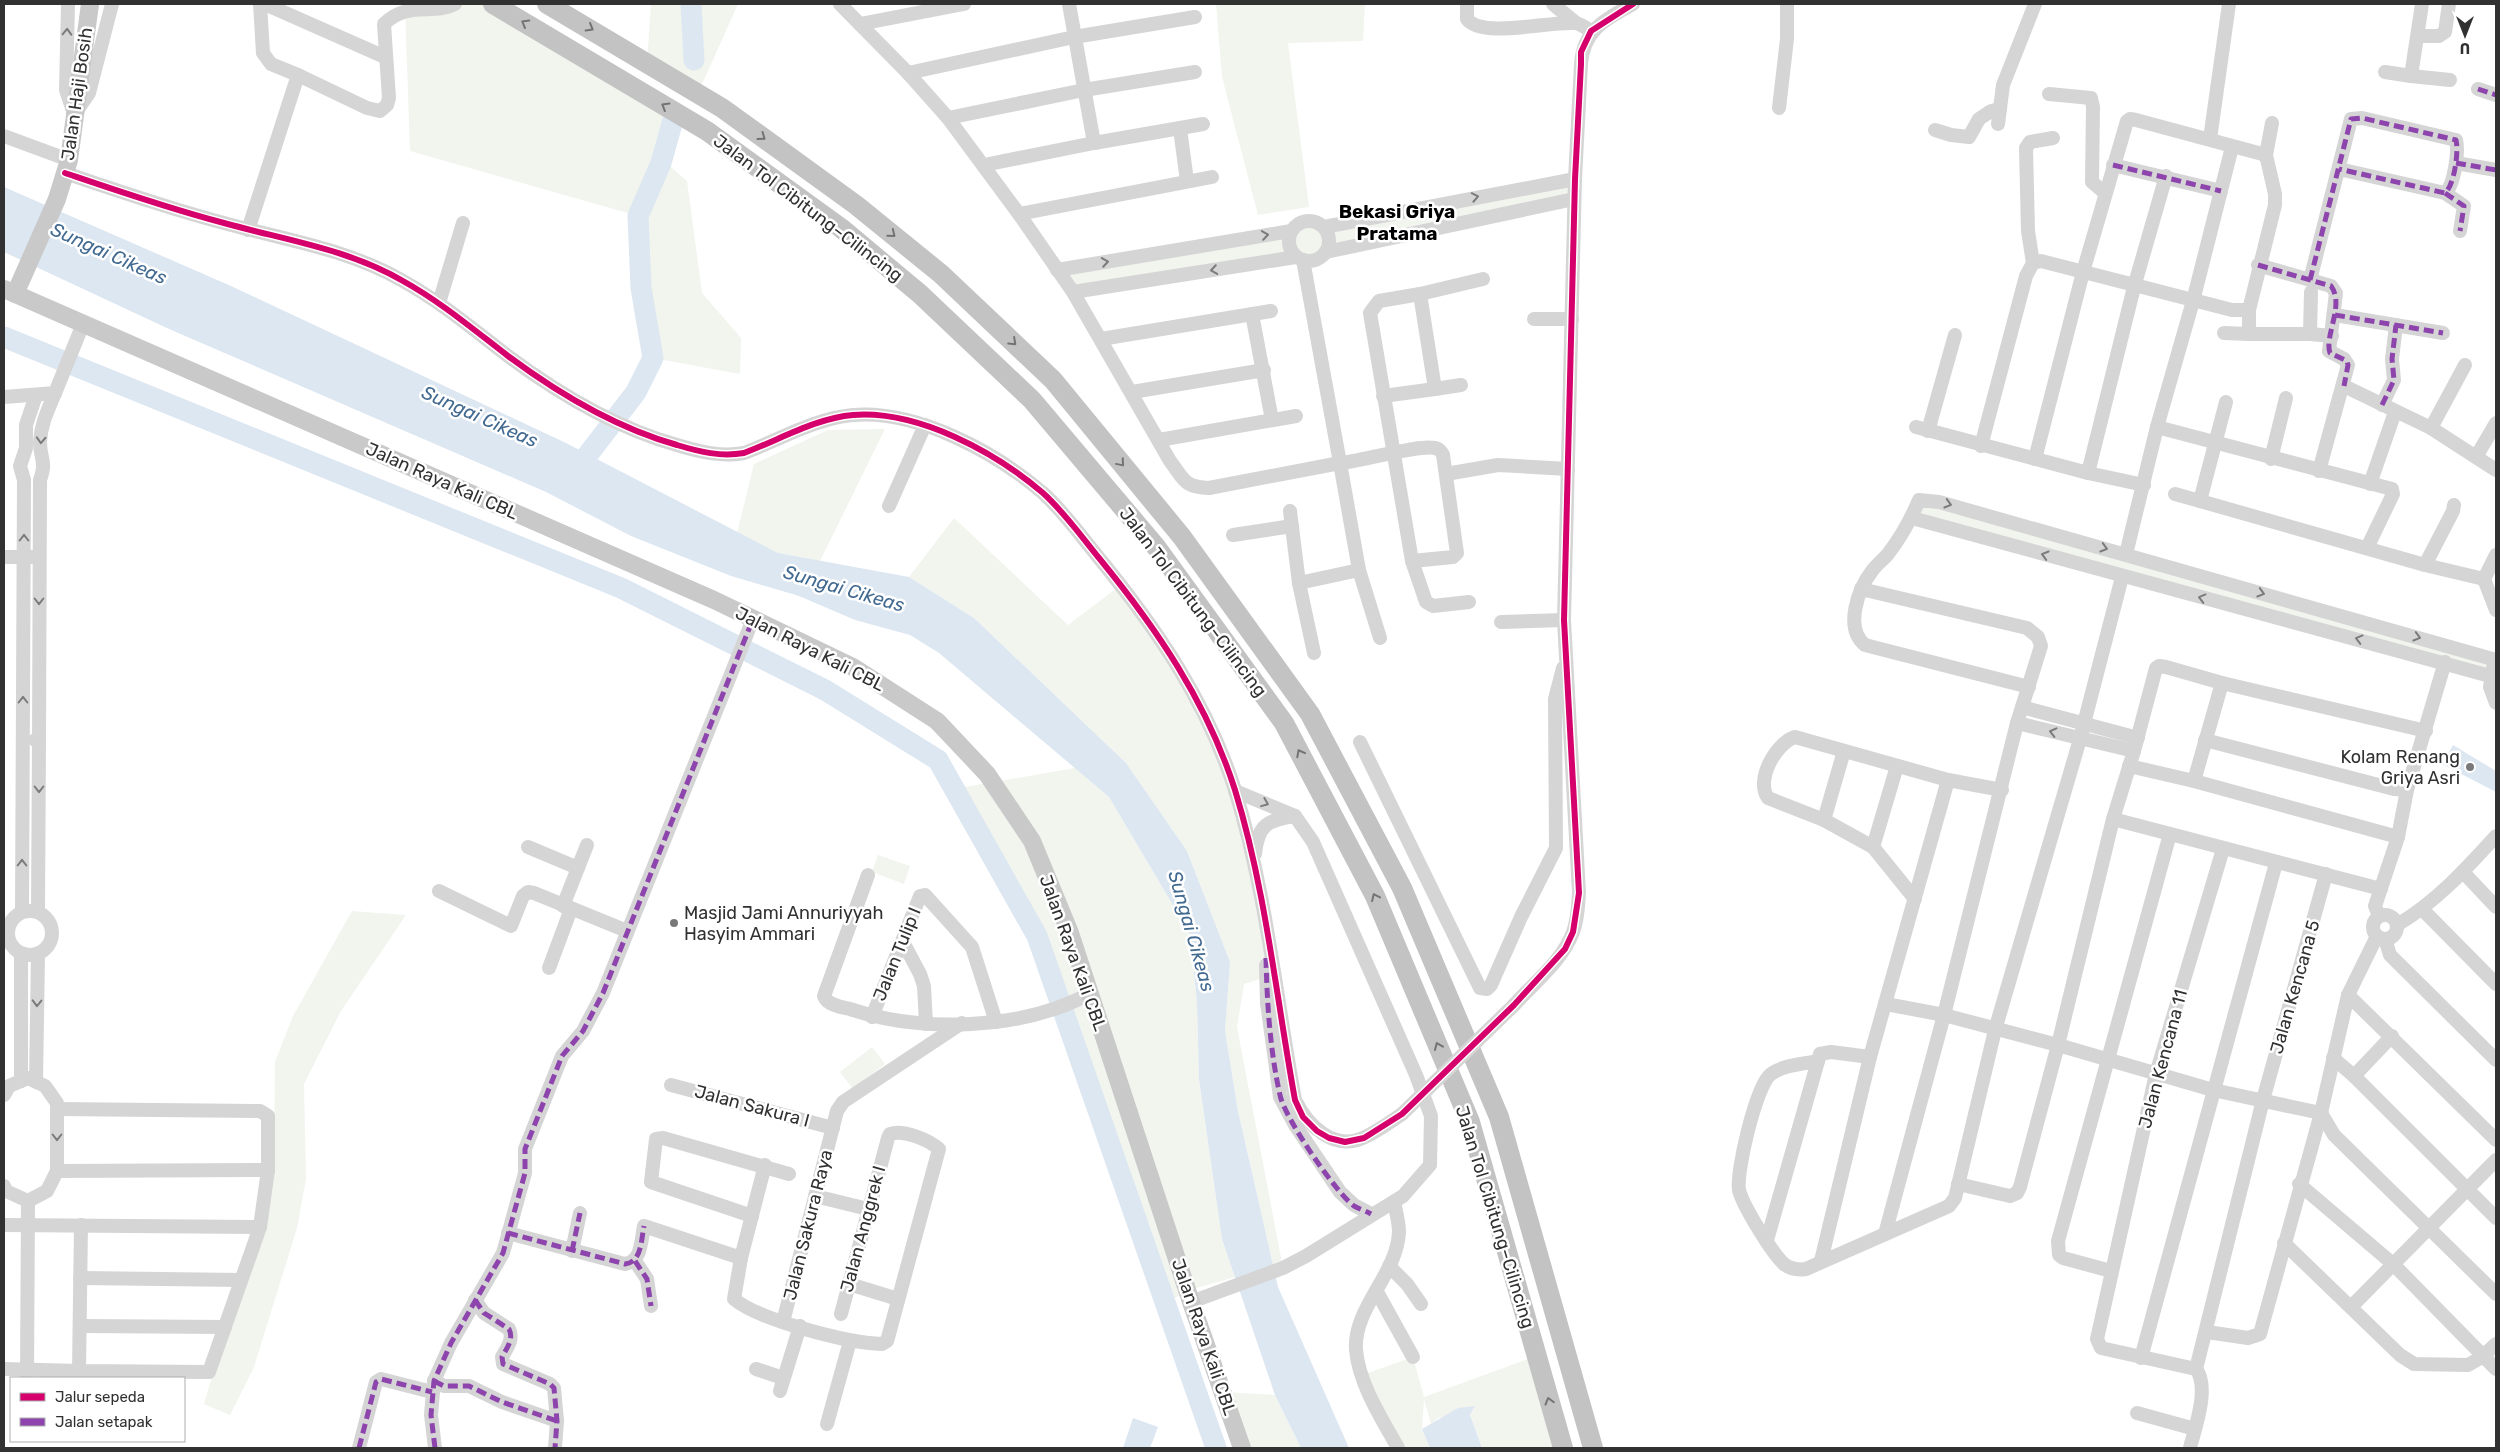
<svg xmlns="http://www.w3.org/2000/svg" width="2500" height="1452" font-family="Rubik,sans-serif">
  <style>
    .green { fill: #f1f5ee }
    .water { fill: #dde7f1 }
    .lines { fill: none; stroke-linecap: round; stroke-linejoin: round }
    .river { stroke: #dde7f1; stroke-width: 21 }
    .minor { stroke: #d5d5d5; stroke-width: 14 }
    .major { stroke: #c9c9c9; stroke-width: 18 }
    .highway { stroke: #c3c3c3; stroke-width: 20 }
    .minor-bridge { stroke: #d5d5d5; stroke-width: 14 }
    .quiet { stroke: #8e44ad; stroke-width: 5; stroke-dasharray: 10 5; stroke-linecap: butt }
    .cycleway-casing { stroke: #fff; stroke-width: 9 }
    .cycleway { stroke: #d6006c; stroke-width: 6 }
    .oneway { stroke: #737373 }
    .oneway2 { stroke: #7b7b7b }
    .poi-dot { fill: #797979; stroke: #fff; stroke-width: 2 }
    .labels { text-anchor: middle; stroke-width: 5; stroke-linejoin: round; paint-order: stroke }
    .street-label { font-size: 18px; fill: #313131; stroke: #fff }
    .poi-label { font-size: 18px; fill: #313131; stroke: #fff; text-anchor: end }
    .neighbourhood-label { font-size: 19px; font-weight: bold; fill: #000; stroke: #fff }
    .water-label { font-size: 19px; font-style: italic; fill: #426a90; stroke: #fff }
  </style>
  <rect width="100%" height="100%" fill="#fff"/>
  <g class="green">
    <polygon points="455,4 492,4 675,113 662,159 687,181 702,293 741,338 740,374 653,358 641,288 638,216 410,151 405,8"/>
    <polygon points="651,4 738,4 698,93 647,63"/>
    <polygon points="1216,4 1365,4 1363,41 1288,43 1309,207 1258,215 1222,77"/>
    <polygon points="1575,179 1574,199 1326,252 1316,260 1073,292 1057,270 1295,226 1304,221 1320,224"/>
    <polygon points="885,429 820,561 778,553 737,533 754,464 828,430"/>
    <polygon points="1919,500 2496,660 2490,676 1912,518"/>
    <polygon points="954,518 1068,625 1121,585 1208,721 1264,906 1266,977 1244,984 1237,1027 1282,1263 1273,1265 1238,1111 1225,1031 1230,962 1187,851 1126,763 974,618 909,577"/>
    <polygon points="1075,768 1109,797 1190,934 1197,1003 1199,1081 1222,1239 1235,1277 1196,1288 1164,1303 1045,956 1010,868 959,788"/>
    <polygon points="878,855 910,866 904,884 872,872"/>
    <polygon points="352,911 406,915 341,1011 304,1084 306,1179 297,1228 254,1367 230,1415 204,1404 274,1164 275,1062 293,1016"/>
    <polygon points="872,1047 885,1064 853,1089 840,1072"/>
    <polygon points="1536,1356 1563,1448 1482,1448 1470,1415 1475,1407 1438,1418 1431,1424 1424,1399 1422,1429 1430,1448 1398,1448 1362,1375 1413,1357 1424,1397"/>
    <polygon points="1223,1392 1275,1395 1301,1448 1241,1448"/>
  </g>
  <g class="water">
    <polygon points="4,187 231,286 566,443 778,553 909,577 974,618 1126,763 1187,851 1230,962 1225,1031 1238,1111 1278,1287 1349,1448 1301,1448 1275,1395 1222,1239 1199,1080 1197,1003 1190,934 1109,797 939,653 910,635 855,620 799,596 731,576 631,536 546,492 169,329 4,252"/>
    <polygon points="2453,745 2496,771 2496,792 2442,764"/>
    <polygon points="1475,1406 1470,1415 1482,1448 1430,1448 1422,1429 1458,1408"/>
    <polygon points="1133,1418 1158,1427 1150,1448 1123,1448"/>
  </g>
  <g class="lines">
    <g class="river">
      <polyline points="691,4 694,60"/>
      <polyline points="4,337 621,588 825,690 938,760 1037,936 1216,1448"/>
      <polyline points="583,461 636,392 653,358 641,288 638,216 661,163 675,113"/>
    </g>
    <g class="minor">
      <polyline points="68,4 66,90 74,114"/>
      <polyline points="260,4 263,53 271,64 298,75"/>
      <polyline points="265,4 385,57"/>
      <path d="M840,4l68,69 40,45 71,96 54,78 97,169c14,18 13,26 39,27l131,-25 19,107 21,68"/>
      <polyline points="1069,4 1094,143"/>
      <path d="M1467,4v15c15,20 83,2 107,4 6,0 12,5 17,8"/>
      <polyline points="1553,4 1576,23"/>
      <polyline points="860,24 964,4"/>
      <polyline points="2419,36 2439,36 2445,32 2449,4"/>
      <polyline points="2385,72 2411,76 2422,4"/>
      <polyline points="908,73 1074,37 1195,17"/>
      <polyline points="2411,76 2450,80"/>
      <polyline points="2478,89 2496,95"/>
      <polyline points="2049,94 2091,98 2093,107 2092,182 2105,193"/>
      <polyline points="1779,108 1787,39 1787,4"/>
      <polyline points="76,112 89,93 112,4"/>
      <polyline points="948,118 1084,90 1195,72"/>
      <polyline points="1998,124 2003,85 2035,4"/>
      <polyline points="1180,129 1187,181"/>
      <polyline points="1935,130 1951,135 1969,137 1979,119 1991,111 2000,109"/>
      <polyline points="4,136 69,160"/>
      <polyline points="2210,139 2229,4"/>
      <polyline points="2456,163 2496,170"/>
      <polyline points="984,165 1094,143 1203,124"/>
      <polyline points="2113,165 2221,191"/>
      <path d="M65,173c53,18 105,36 159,50 61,17 124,26 179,58 38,21 71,49 105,75 51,38 108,72 169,89 23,7 44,12 67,8 35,-13 72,-35 109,-38 65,-5 142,37 190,78 21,19 38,43 56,65 58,71 108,144 136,232 31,101 41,206 60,310 13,26 39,52 70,37 13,-6 25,-15 37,-23"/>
      <polyline points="2445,193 2464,206 2460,231"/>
      <polyline points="1019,214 1212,177"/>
      <circle cx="1309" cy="241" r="20"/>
      <polyline points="1324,227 1575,179"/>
      <path d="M248,230l50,-155 69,33 13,3 7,-6 2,-7 -5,-74c24,-24 50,-8 71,-20"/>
      <polyline points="1326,252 1574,199"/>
      <path d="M1303,260l37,203c19,-1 85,-21 98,-14 2,1 4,4 5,6l14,98 -4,4 -41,4"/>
      <polyline points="2033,263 2028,231 2026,148 2030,142 2053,138"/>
      <polyline points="2258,265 2331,286 2336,293 2329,351 2344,359 2348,365 2319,471"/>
      <polyline points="1057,270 1291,231"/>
      <path d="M2310,280l41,-161 11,-1 94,22c3,12 -2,46 -11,53l-106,-24"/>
      <polyline points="1073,292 1296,257"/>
      <polyline points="439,303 463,223"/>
      <polyline points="2249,310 2249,334 2310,334 2332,336"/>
      <polyline points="1252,314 1272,420"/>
      <polyline points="2335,315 2443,333"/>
      <polyline points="1534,319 1572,319"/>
      <polyline points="2224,333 2249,334"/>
      <polyline points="2310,334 2311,292"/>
      <polyline points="1101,339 1271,311"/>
      <polyline points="2344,386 2431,428 2496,470"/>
      <polyline points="1435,389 1461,385"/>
      <polyline points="1132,392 1264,370"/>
      <polyline points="1383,396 1435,389 1420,294"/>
      <polyline points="4,397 55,393 83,324"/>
      <polyline points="2226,402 2200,501 2425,565 2484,579"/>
      <polyline points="2382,405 2394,380 2392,359 2396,325"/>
      <polyline points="1916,427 2088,473 2144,485"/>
      <polyline points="2157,427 2392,489 2393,494 2367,548"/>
      <polyline points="2431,428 2465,365"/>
      <polyline points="1928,431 1955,335"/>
      <polyline points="1159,440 1296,416"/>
      <polyline points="1981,446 2026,276 2033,263 2041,261 2232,310 2249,310 2275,205 2275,194 2266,155 2272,123"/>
      <polyline points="2476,457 2496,423"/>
      <polyline points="2035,459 2083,272 2127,121 2130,119 2136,120 2266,155"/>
      <polyline points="2271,459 2286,398"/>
      <polyline points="2088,473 2134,287 2166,176"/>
      <polyline points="1446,474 1498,465 1568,469"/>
      <polyline points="2370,484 2395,412"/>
      <polyline points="2175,494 2200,501"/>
      <polyline points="889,506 925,425"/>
      <polyline points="1290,511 1299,583 1314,653"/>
      <polyline points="1912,518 2490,676"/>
      <polyline points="1233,535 1292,526"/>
      <polyline points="2126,554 2157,427 2193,301 2232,147"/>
      <polyline points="2496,555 2484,579 2496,610"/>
      <polyline points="4,557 34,557"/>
      <polyline points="2425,565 2453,511 2454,505"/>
      <polyline points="1299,583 1359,570"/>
      <polyline points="1861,589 2027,628 2038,637 2041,646 2017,723 1944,1015 1885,1234"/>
      <polyline points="1469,602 1433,606 1426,602 1412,561 1370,313 1379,301 1385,300 1420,294 1483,279"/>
      <polyline points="1501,622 1564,620"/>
      <polyline points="2493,668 2490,687 2496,703"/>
      <path d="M2029,687l-164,-42c-21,-17 -7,-56 7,-74 5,-7 11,-11 16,-17 13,-17 23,-35 31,-54l20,2 557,158"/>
      <polyline points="2022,707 2138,738"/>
      <polyline points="2017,723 2134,751"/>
      <polyline points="35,740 39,740 38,911"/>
      <polyline points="2205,740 2394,789 2407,790"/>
      <polyline points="1360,742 1480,988 1487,989 1491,985 1521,917 1556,848 1555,699 1563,668"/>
      <path d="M39,745l1,-265c7,-20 0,-20 0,-38 1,-18 8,-32 15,-49"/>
      <polyline points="2129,766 2194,781 2398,837"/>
      <polyline points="2194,781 2222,683"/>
      <polyline points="2113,819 2381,889"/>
      <polyline points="1824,820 1844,751"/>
      <polyline points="528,847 578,868"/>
      <polyline points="1873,847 1897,766"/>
      <path d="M1255,854c3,-29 12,-34 40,-38"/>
      <polyline points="2463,872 2496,907"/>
      <path d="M868,875l-44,121c3,9 17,11 26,13 71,24 172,21 239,-15"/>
      <polyline points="439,891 511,926 523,896 528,892 534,893 627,931"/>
      <path d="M1915,899l-42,-52 -49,-27 -56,-22c-13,-18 8,-55 27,-61l153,43 54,10"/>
      <polyline points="563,906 587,845"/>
      <polyline points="2422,909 2496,984"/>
      <circle cx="30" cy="933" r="22"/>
      <polyline points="22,911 24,480 20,466 26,448 26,425 36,395"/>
      <circle cx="2385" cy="927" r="12"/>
      <polyline points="2379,916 2375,906 2398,837 2407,790 2445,662"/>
      <path d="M2397,925c39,-23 69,-56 99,-89"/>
      <polyline points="2385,939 2390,955 2496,1060"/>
      <polyline points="903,942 920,974 924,986 926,1024"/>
      <polyline points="1266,965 1267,1003 1280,1097 1295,1125 1340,1192 1354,1205 1371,1214"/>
      <polyline points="549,968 571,909"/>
      <polyline points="2348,995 2496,1140"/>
      <polyline points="1886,1004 1944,1015 2058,1045 2213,1090 2321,1113 2334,1135 2496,1294"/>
      <path d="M1514,1005c20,-22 49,-45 59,-73 5,-13 5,-26 6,-39l-15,-273 11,-441 6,-115c2,-34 25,-45 52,-60"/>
      <polyline points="872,1017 920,896 925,895 972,947 996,1022"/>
      <polyline points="2333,1058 2354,1076 2496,1218"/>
      <path d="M1818,1061c-15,3 -35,4 -47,13 -15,11 -35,98 -32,116 4,16 33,63 45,74 6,5 15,6 22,5l143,-63 6,-8 40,-168 85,-291 42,-162"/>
      <polyline points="2354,1076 2392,1036"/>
      <polyline points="21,1081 21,955"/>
      <polyline points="36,1082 38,954"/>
      <polyline points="671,1085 833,1128"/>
      <polyline points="4,1095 9,1086 28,1078 45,1086 57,1103 57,1171 47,1191 28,1201 6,1191 4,1186"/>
      <polyline points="57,1109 260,1111 268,1116 268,1170 260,1227 209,1372 79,1371 81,1225"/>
      <path d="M765,1165l-24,93 -7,41c25,21 114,44 148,45l5,-3 2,-7 50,-185c-10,-9 -36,-20 -49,-15l-2,4 -47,176"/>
      <polyline points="57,1171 268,1170"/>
      <polyline points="1958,1184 2010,1196 2017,1193 2020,1187 2058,1045 2113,819 2134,751 2156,668 2159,666 2166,667 2222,683 2426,731"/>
      <polyline points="2299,1184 2393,1264 2496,1369"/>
      <polyline points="815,1196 868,1209"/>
      <path d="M1394,1202c2,10 5,20 5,30 -2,43 -46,76 -43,118 3,34 26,69 42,98"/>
      <polyline points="752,1216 651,1182 656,1139 663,1138 789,1174"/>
      <polyline points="4,1225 260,1227"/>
      <path d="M508,1233l117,31c17,-2 16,-24 19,-38l97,32"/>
      <polyline points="1767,1240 1820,1054 1831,1052 1870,1057"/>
      <polyline points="2284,1243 2400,1355 2414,1364 2468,1365 2482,1357 2496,1344"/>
      <polyline points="572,1251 580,1213"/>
      <polyline points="635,1261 647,1279 651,1306"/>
      <polyline points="1821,1261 1870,1057 1948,780"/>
      <polyline points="1389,1266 1407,1284 1421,1304"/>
      <polyline points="2111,1271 2063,1258 2059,1255 2058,1241 2170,834"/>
      <polyline points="80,1278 241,1280"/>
      <polyline points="849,1284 898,1299"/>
      <polyline points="1377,1292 1413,1357"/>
      <path d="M475,1300l9,13 25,16c5,10 -2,19 -7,28l1,7 47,20 4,4 3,33 -2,27"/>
      <polyline points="1191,1302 1283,1268 1306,1256 1403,1196 1430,1165 1431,1116 1416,1075 1313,842 1295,816 1235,791"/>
      <polyline points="2351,1307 2496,1160"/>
      <polyline points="783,1322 837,1111 843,1102 962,1023"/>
      <polyline points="80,1326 225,1327"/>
      <polyline points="2207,1332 2248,1338 2260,1334 2321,1113 2348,995 2377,936"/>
      <polyline points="2141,1358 2276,863"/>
      <polyline points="4,1369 79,1371"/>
      <polyline points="756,1369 783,1378"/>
      <polyline points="2196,1369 2263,1100 2326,874"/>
      <polyline points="27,1378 28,1201"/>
      <polyline points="434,1381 444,1386 469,1386 502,1402 557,1421"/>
      <polyline points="780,1391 800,1326"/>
      <polyline points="2137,1413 2195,1429"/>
      <polyline points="827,1424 850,1341"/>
      <polyline points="359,1448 376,1382 381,1379 432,1392"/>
      <polyline points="435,1448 431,1415 434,1381 451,1343 503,1253 525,1173 525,1149 562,1056 583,1031 603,993 753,619"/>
      <path d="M2190,1448c5,-20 20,-61 6,-79l-95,-21 -4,-9 59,-265 67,-225"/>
    </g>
    <g class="major">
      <polyline points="4,289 714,600 853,667 937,721 987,774 1032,841 1070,933 1191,1302 1242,1448"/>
      <polyline points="15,294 57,199 69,160 90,4"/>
    </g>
    <g class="highway">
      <polyline points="493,4 707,131 841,228 920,294 1032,400 1157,548 1284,723 1375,896 1470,1122 1563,1448"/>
      <polyline points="547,4 722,108 856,205 941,274 1053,380 1182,537 1310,714 1402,888 1499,1117 1593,1448"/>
    </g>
    <polyline class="minor-bridge" points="1402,1114 1514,1005"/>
    <g class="quiet">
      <polyline points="2478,89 2496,95"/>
      <polyline points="2456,163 2496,170"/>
      <polyline points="2113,165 2221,191"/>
      <polyline points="2445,193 2464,206 2460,231"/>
      <path d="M2258,265l73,21c14,19 -7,50 -1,67l17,8 1,4 -4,21"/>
      <path d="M2310,280l41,-161 11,-1 94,22c3,12 -2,46 -11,53l-106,-24"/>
      <polyline points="2335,315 2443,333"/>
      <polyline points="2382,405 2394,380 2392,359 2396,325"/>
      <path d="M1266,958c1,45 4,93 14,137 4,22 56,98 74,111 5,3 12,5 17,8"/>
      <path d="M508,1233l117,31c17,-2 16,-24 19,-38"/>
      <polyline points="572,1251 580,1213"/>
      <polyline points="635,1261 647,1279 651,1306"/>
      <path d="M475,1300l9,13 25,16c5,10 -2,19 -7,28l1,7 47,20 4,4 3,33 -2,27"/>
      <polyline points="434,1381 444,1386 469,1386 502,1402 557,1421"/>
      <polyline points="359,1448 376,1382 381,1379 432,1392"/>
      <polyline points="435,1448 431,1415 434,1381 451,1343 503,1253 525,1173 525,1149 562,1056 583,1031 603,993 753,619"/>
    </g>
    <g class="cycleway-casing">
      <path id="cycleway" d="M65,173c53,18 105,36 159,50 61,17 124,26 179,58 38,21 71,49 105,75 51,38 108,72 169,89 23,7 44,12 67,8 35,-13 72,-35 109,-38 65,-5 142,37 190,78 21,19 38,43 56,65 58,71 108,144 136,232 31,101 41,206 60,310l8,17 14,14 12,7 16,4 19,-4 38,-24 112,-109 51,-56 8,-17 6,-39 -15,-273 11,-441 6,-115v-12l10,-21 42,-27"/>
    </g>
    <use href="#cycleway" class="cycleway"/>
  </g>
  <defs><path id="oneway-chevron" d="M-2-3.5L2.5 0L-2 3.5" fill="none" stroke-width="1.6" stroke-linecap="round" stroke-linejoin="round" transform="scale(1.25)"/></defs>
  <g class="oneway">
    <use href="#oneway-chevron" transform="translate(525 23) rotate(-150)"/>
    <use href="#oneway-chevron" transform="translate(590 28) rotate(30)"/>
    <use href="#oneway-chevron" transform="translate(665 106) rotate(-149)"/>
    <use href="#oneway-chevron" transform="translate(762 137) rotate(36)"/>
    <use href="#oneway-chevron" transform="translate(892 234) rotate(39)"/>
    <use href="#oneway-chevron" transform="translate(1013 342) rotate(43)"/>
    <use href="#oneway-chevron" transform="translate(1121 463) rotate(50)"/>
    <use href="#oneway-chevron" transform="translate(1300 753) rotate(-118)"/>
    <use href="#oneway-chevron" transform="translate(1375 897) rotate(-115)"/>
    <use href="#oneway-chevron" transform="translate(1438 1046) rotate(-113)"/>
    <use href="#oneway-chevron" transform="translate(1549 1401) rotate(-106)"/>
  </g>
  <g class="oneway2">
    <use href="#oneway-chevron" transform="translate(67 32) rotate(-88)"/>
    <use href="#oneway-chevron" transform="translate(1475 197) rotate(-11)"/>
    <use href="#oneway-chevron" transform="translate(1265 235) rotate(-9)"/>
    <use href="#oneway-chevron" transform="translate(1105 262) rotate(-9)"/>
    <use href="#oneway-chevron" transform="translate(1214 270) rotate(171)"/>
    <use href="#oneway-chevron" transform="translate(41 440) rotate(93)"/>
    <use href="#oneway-chevron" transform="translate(1948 504) rotate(16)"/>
    <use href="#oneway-chevron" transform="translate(24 538) rotate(-90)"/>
    <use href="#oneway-chevron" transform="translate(2104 548) rotate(16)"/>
    <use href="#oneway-chevron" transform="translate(2045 555) rotate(-164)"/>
    <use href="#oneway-chevron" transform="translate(2261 593) rotate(16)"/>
    <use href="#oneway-chevron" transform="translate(2202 598) rotate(-165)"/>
    <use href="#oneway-chevron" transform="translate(39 601) rotate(90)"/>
    <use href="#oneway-chevron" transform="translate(2417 637) rotate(16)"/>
    <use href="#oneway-chevron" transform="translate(2359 639) rotate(-165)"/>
    <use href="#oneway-chevron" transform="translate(23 700) rotate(-90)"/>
    <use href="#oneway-chevron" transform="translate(2053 732) rotate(-166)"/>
    <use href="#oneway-chevron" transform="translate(39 789) rotate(90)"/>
    <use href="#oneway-chevron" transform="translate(1265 803) rotate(22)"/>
    <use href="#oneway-chevron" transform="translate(22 863) rotate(-90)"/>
    <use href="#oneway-chevron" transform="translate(37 1003) rotate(91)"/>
    <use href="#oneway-chevron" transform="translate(57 1137) rotate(90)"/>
  </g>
  <g class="poi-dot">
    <circle cx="2470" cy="767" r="5"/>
    <circle cx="674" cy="923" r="5"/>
  </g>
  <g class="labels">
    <g class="street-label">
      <text transform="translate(77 94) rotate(-82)" y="6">Jalan Haji Bosih</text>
      <text transform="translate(808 208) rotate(37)" y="6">Jalan Tol Cibitung–Cilincing</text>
      <text transform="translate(442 481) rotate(24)" y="6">Jalan Raya Kali CBL</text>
      <text transform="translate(1193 602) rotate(53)" y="6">Jalan Tol Cibitung–Cilincing</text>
      <text transform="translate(810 649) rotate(27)" y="6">Jalan Raya Kali CBL</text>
      <text transform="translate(1073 953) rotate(70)" y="6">Jalan Raya Kali CBL</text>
      <text transform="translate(897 954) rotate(-68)" y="6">Jalan Tulip I</text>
      <text transform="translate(2295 987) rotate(-74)" y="6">Jalan Kencana 5</text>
      <text transform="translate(2163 1059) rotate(-75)" y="6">Jalan Kencana 11</text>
      <text transform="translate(752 1106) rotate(15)" y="6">Jalan Sakura I</text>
      <text transform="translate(1495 1217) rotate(73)" y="6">Jalan Tol Cibitung–Cilincing</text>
      <text transform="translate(808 1225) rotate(-76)" y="6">Jalan Sakura Raya</text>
      <text transform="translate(863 1229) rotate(-75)" y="6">Jalan Anggrek I</text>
      <text transform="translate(1204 1337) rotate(71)" y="6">Jalan Raya Kali CBL</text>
    </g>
    <g class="poi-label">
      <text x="2460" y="763">Kolam Renang<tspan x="2460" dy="21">Griya Asri</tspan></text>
      <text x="684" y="919" text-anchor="start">Masjid Jami Annuriyyah<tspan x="684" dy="21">Hasyim Ammari</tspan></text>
    </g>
    <g class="neighbourhood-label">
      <text x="1397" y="218">Bekasi Griya<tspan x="1397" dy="22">Pratama</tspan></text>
    </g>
    <g class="water-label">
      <text transform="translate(109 253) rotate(24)" y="7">Sungai Cikeas</text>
      <text transform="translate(480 416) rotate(24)" y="7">Sungai Cikeas</text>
      <text transform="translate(844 588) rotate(16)" y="7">Sungai Cikeas</text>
      <text transform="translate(1192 931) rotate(74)" y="7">Sungai Cikeas</text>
    </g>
  </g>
  <rect width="2500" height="1452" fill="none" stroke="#313131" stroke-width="10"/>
  <rect x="10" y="1377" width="175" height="65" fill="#ffffff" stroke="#adadad"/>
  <rect x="20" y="1393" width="25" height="8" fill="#d6006c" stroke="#adadad"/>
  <text x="55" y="1402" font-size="15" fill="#313131">Jalur sepeda</text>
  <rect x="20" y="1418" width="25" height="8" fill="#8e44ad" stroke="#adadad"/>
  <text x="55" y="1427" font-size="15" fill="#313131">Jalan setapak</text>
  <g transform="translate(2465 35) rotate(180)" stroke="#ffffff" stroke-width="4" paint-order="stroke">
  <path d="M0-4L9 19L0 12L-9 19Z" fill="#313131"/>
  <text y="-8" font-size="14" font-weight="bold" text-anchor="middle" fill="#313131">U</text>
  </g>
</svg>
